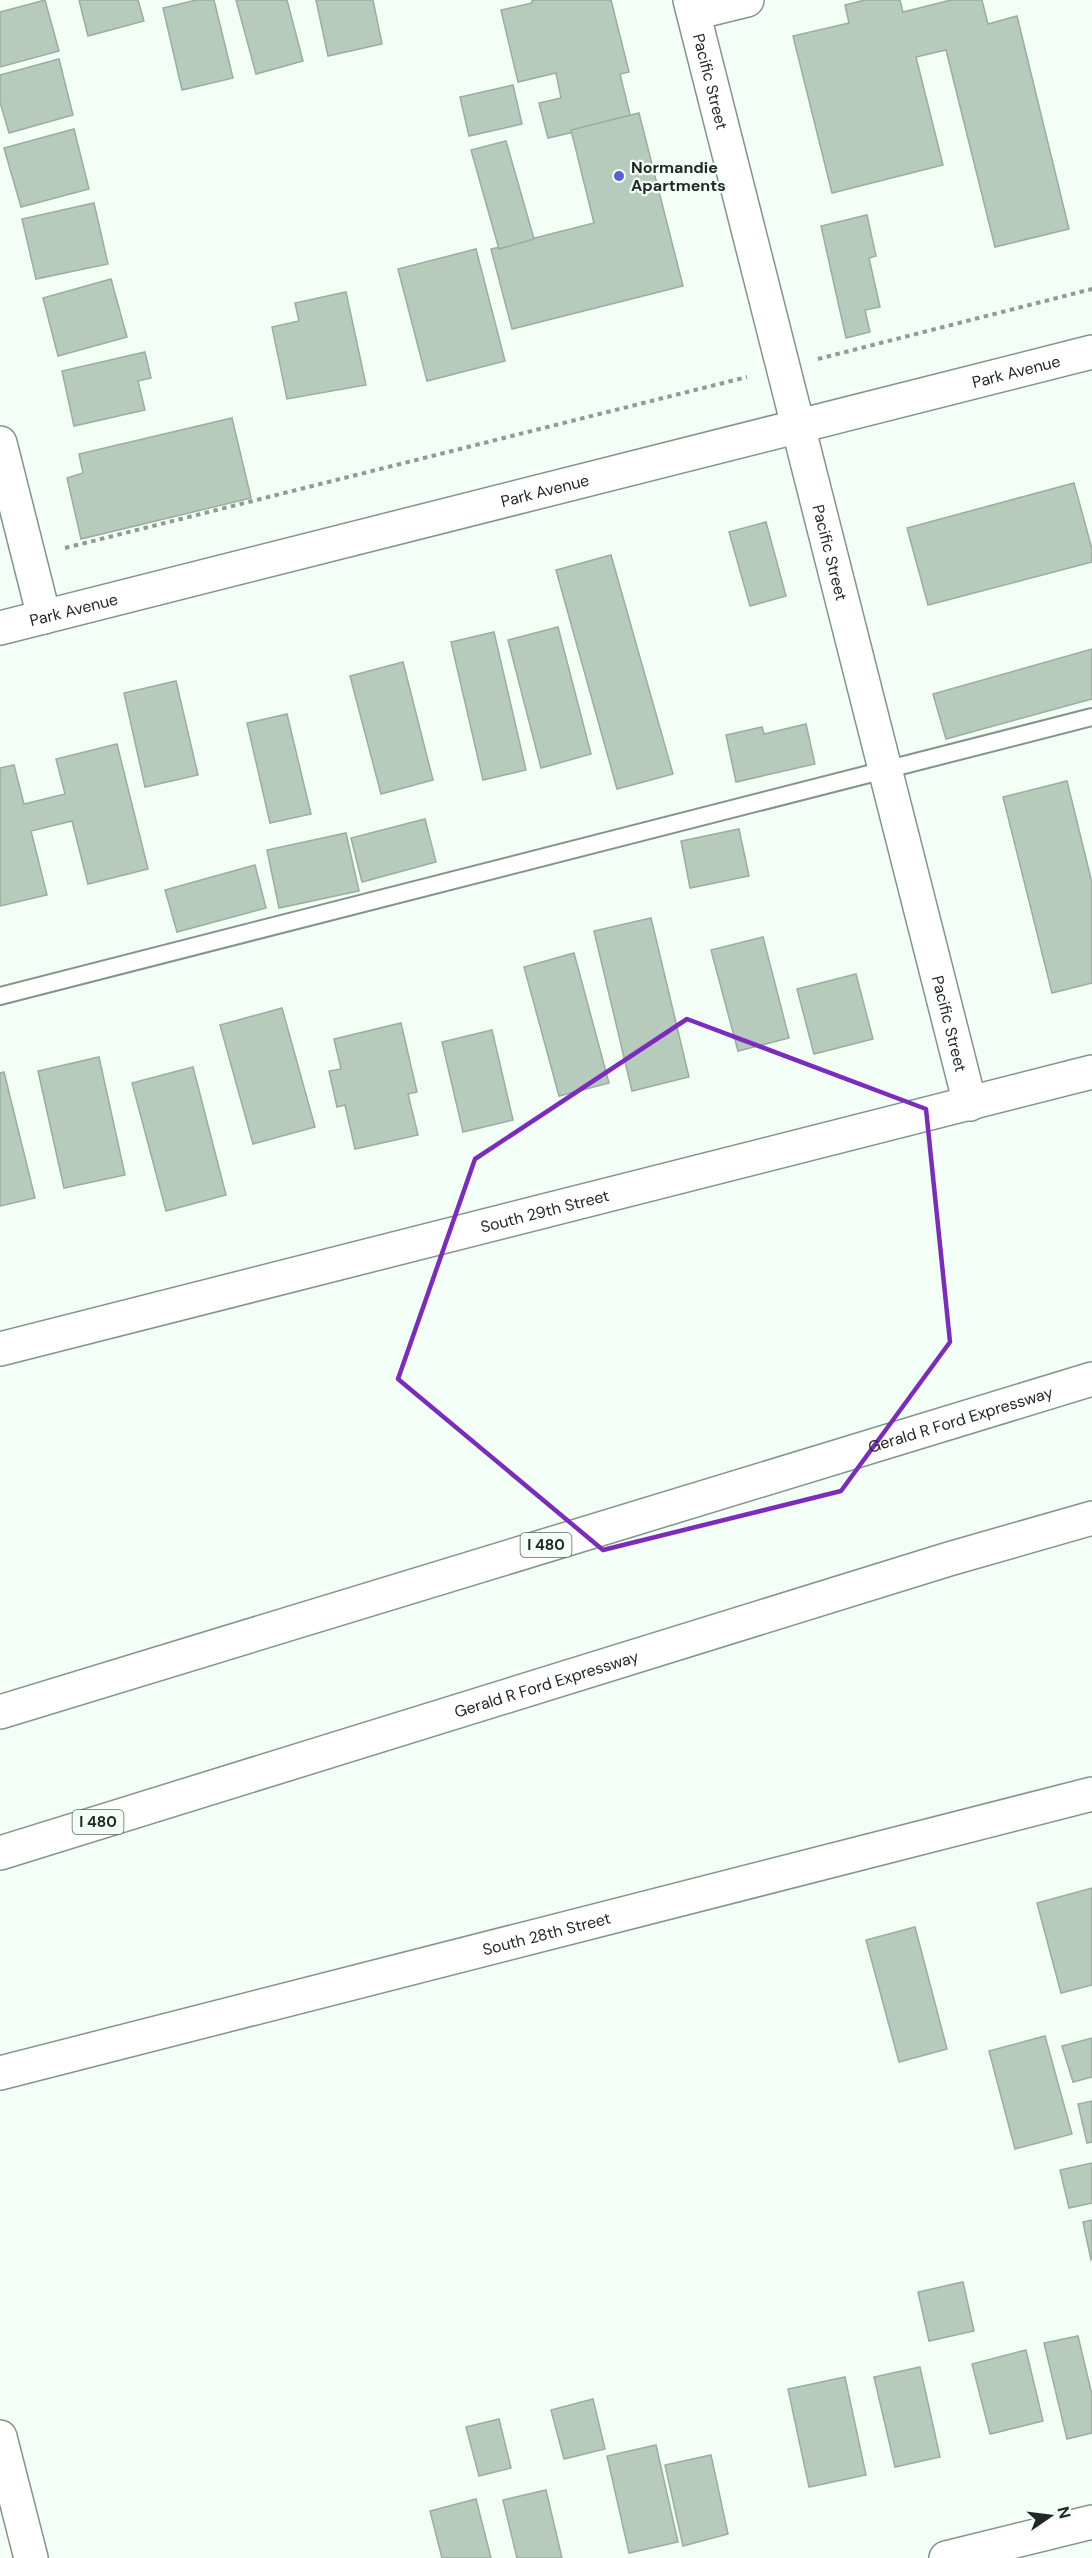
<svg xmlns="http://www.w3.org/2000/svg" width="1092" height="2558" font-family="'DM Sans',sans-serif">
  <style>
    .building { fill: #b7cbbd; stroke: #9aada0; stroke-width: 1.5 }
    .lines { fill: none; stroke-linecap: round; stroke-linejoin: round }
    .lane-casing { stroke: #839588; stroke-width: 20 }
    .street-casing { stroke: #839588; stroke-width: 36 }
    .secondary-casing { stroke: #839588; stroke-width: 36 }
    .highway-casing { stroke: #839588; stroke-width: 36 }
    .path { stroke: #919a94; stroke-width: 4; stroke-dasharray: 4.5 4.5; stroke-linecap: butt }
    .lane { stroke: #fff; stroke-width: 16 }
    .street { stroke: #fff; stroke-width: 33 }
    .secondary { stroke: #fff; stroke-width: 33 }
    .highway { stroke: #fff; stroke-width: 33 }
    .marked { fill: none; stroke: #7b2cbf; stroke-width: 4.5; stroke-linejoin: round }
    .poi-dot { fill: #5660d7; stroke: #f2fef6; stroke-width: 2 }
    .labels { text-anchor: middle; stroke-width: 4.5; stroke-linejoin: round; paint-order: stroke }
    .shield { fill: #f2fef6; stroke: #606963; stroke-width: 1.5 }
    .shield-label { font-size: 15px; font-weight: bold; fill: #222924 }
    .street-label { font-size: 16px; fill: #222924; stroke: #f2fef6 }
    .poi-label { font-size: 16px; font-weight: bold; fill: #222924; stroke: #f2fef6; text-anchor: start }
  </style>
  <rect width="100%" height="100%" fill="#f2fef6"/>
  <g class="building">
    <polygon points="45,0 59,51 0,67 0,12"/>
    <polygon points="79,0 138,0 144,21 88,36"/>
    <polygon points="196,0 214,0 233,78 182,90 163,8"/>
    <polygon points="236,0 287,0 303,61 256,74"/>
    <polygon points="316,0 373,0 382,44 328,56"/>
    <polygon points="532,0 611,0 629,72 620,74 631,119 548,138 539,103 561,98 556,73 518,82 501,10 532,3"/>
    <polygon points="865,0 900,0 903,12 951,0 982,0 988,24 1017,16 1069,229 995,247 946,50 916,57 943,165 832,193 793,36 849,23 845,5"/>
    <polygon points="59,59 73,115 9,133 0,102 0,75"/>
    <polygon points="513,85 522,124 469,136 460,97"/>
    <polygon points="639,113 683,286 512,329 491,249 594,223 571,130"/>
    <polygon points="74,129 89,189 21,207 4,148"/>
    <polygon points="506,141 534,239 499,249 471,150"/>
    <polygon points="94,203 108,264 36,279 22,219"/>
    <polygon points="867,215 876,256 869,258 880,307 865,310 870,332 846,338 821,226"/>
    <polygon points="476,249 505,361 427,381 398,269"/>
    <polygon points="111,279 127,337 58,356 43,298"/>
    <polygon points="346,292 366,385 287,399 272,327 299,321 295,303"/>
    <polygon points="145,352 151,378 138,381 145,410 74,426 62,371"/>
    <polygon points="232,418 251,498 81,539 67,478 83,473 79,454"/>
    <polygon points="1074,483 1092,549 1092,562 928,605 907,528"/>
    <polygon points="766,522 786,596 750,606 729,532"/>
    <polygon points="611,555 673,774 617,789 556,570"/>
    <polygon points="558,627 591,754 541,768 508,640"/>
    <polygon points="494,632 526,770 483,780 451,642"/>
    <polygon points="1092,649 1092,699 946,739 933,694"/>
    <polygon points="403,662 433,780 381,794 350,676"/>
    <polygon points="176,681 198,775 145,787 124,693"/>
    <polygon points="287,714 311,814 270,823 247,723"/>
    <polygon points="806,724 815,764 736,782 726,735 762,727 764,734"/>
    <polygon points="117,744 148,869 88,884 72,821 31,831 47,895 0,906 0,768 14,765 24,804 65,794 56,759"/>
    <polygon points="1067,781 1092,883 1092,983 1052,993 1003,797"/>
    <polygon points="425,819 436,862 362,882 351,838"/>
    <polygon points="739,829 749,876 690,888 681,841"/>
    <polygon points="346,833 359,891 279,908 267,850"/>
    <polygon points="255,865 266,908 177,932 165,890"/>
    <polygon points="651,918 689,1077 632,1091 594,931"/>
    <polygon points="763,937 789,1038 738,1051 711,950"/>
    <polygon points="574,953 609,1083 559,1096 524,967"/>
    <polygon points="856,974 873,1039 814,1054 797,989"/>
    <polygon points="282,1008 315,1127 253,1144 220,1025"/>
    <polygon points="401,1023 417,1092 408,1094 418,1135 355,1149 345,1105 337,1107 329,1071 341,1069 334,1039"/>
    <polygon points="492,1030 513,1120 463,1132 442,1042"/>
    <polygon points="99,1057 125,1175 64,1188 38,1071"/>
    <polygon points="193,1067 226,1195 166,1211 132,1083"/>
    <polygon points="4,1072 35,1198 0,1206 0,1073"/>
    <polygon points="1092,1888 1092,1985 1061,1993 1037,1903"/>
    <polygon points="915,1927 947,2049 899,2062 866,1940"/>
    <polygon points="1045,2036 1072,2134 1015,2149 989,2051"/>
    <polygon points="1092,2038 1092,2077 1073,2082 1062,2046"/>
    <polygon points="1092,2101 1092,2142 1087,2143 1078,2104"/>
    <polygon points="1092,2163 1092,2203 1069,2208 1060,2170"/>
    <polygon points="1092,2220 1092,2259 1091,2260 1083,2222"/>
    <polygon points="963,2282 974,2331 929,2341 918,2292"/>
    <polygon points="1078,2336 1092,2395 1092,2433 1067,2439 1044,2343"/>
    <polygon points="1026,2350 1043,2421 990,2434 972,2364"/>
    <polygon points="920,2367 940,2457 895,2467 874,2377"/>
    <polygon points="845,2377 866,2475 809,2487 788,2389"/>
    <polygon points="593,2399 605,2449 564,2459 551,2410"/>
    <polygon points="499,2419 511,2468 479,2476 466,2427"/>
    <polygon points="656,2445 678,2542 629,2553 607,2456"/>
    <polygon points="711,2455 728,2534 683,2546 665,2465"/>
    <polygon points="546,2490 562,2558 517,2558 503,2500"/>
    <polygon points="476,2499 491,2558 442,2558 430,2511"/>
  </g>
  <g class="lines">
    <g class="lane-casing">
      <polyline id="lane" points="0,996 1092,717"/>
    </g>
    <g class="street-casing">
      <g id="street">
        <path id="s1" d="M690,0l280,1104"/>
        <polyline points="694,13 747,0"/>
        <polyline points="0,443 44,617"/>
        <path id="s2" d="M0,1349l1092,-277"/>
        <path id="s3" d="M0,2073l1092,-279"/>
        <polyline points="0,2437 31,2558"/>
        <polyline points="946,2558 1092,2522"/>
      </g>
    </g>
    <g class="secondary-casing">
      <g id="secondary">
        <path id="s4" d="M0,628l1092,-276"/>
      </g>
    </g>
    <g class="highway-casing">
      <g id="highway">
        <path id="s5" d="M0,1712l1092,-333"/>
        <path id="s6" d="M0,1853l949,-294 143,-41"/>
      </g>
    </g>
    <g class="path">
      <polyline points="818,359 1092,289"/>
      <polyline points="65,548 747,377"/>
    </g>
    <use href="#lane" class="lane"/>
    <use href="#street" class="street"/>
    <use href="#secondary" class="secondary"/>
    <use href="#highway" class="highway"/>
  </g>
  <path class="marked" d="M687,1019l239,90 24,233 -109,149 -238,59 -205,-171 77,-220z"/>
  <circle class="poi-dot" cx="619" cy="176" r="6"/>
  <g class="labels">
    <g class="shield">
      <rect x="520.5" y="1533" width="51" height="24" rx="4.5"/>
      <rect x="72.5" y="1810" width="51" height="24" rx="4.5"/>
    </g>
    <g class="shield-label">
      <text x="546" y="1550">I 480</text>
      <text x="98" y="1827">I 480</text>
    </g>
    <g class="street-label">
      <text dy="6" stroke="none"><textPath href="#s1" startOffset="84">Pacific Street</textPath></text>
      <text dy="6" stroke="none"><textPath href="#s4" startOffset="1048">Park Avenue</textPath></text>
      <text dy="6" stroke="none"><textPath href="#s4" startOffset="562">Park Avenue</textPath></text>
      <text dy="6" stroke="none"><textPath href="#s1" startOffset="570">Pacific Street</textPath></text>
      <text dy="6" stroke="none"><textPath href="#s4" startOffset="76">Park Avenue</textPath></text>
      <text dy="6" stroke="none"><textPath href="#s1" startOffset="1056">Pacific Street</textPath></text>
      <text dy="6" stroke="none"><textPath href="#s2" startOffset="562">South 29th Street</textPath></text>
      <text dy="6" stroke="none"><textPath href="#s5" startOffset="1004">Gerald R Ford Expressway</textPath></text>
      <text dy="6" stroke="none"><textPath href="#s6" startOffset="572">Gerald R Ford Expressway</textPath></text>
      <text dy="6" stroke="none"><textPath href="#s3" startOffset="564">South 28th Street</textPath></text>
    </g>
    <g class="poi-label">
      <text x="631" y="173">Normandie<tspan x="631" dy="18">Apartments</tspan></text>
    </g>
  </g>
  <g transform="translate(1050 2516) rotate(76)" stroke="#f2fef6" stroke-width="4.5" paint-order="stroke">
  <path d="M0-4.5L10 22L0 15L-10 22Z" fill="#222924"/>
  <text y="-9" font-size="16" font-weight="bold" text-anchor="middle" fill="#222924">N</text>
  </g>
</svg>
